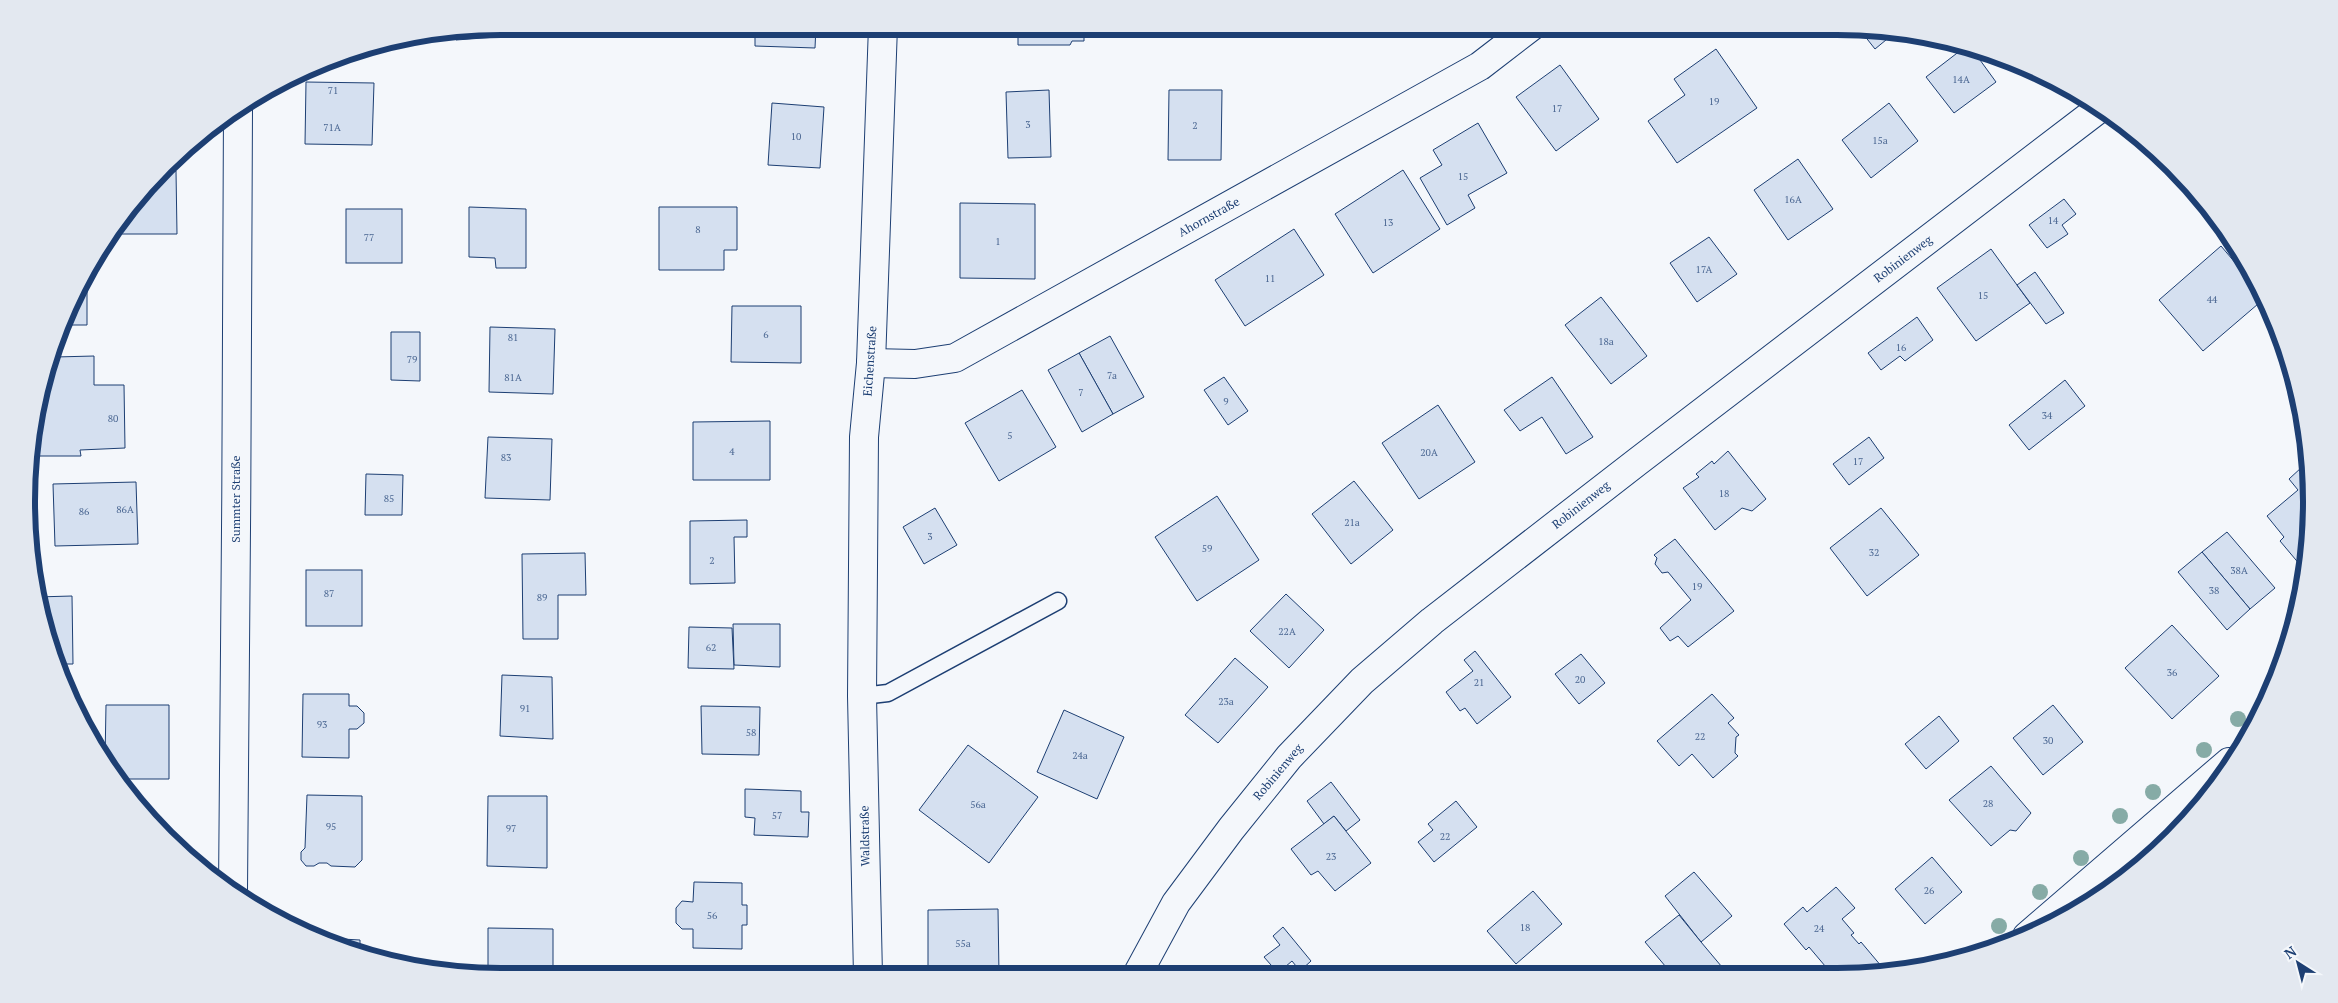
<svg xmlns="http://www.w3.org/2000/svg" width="2338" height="1003" font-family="'PT Serif',serif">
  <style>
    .building { fill: #d5e0f0; stroke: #1d3f73 }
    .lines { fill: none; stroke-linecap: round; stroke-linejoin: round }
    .lane-casing { stroke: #1d3f73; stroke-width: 19 }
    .street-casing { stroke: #1d3f73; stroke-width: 30 }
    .lane { stroke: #f4f7fb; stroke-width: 16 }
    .street { stroke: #f4f7fb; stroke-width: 28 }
    .tree { fill: #86aba6 }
    .labels { text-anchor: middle; stroke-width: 4; stroke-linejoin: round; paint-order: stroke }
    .number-label { font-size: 10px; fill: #4b6792 }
    .street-label { font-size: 12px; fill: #1d3f73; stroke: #f4f7fb }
    .rim { fill: none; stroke: #1d3f73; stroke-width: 6 }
  </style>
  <rect width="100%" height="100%" fill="#f4f7fb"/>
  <g class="building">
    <polygon points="502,26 509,26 510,36 456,40 456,34"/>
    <polygon points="755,26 816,26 815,48 755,46"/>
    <polygon points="1018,26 1084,26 1084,41 1072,41 1070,45 1018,45"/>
    <polygon points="1860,30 1892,35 1875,49"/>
    <polygon points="1965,47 1972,49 1996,82 1954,113 1926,77"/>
    <polygon points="1716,49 1757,108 1677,163 1648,121 1685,95 1674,79"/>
    <polygon points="1560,65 1599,119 1556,151 1516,97"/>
    <polygon points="306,82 374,83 372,145 305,144"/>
    <polygon points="1049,90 1051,157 1008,158 1006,92"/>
    <polygon points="1169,90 1222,90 1221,160 1168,160"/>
    <polygon points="772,103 824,107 820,168 768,165"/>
    <polygon points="1889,103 1918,141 1871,178 1842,140"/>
    <polygon points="1478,123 1507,173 1468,195 1475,208 1447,225 1420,178 1442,165 1433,150"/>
    <polygon points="1798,159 1833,209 1788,240 1754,190"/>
    <polygon points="2166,161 2176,172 2170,176 2163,168"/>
    <polygon points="1403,170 1440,229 1373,273 1335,214"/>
    <polygon points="166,171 176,171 177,234 114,234"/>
    <polygon points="2064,199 2076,214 2062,225 2068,234 2047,248 2029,225"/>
    <polygon points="960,203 1035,204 1035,279 960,278"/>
    <polygon points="469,207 526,209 526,268 496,268 495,258 469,257"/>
    <polygon points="659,207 737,207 737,250 724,250 724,270 659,270"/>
    <rect x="346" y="209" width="56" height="54"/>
    <polygon points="1294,229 1324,275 1245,326 1215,280"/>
    <polygon points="1709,237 1737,274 1697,302 1670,263"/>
    <polygon points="2221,246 2265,298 2203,351 2159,300"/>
    <polygon points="1991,249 2030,303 1976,341 1937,288"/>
    <polygon points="87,270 87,325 67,325"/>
    <polygon points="2035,272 2064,313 2046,324 2017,285"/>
    <polygon points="1601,297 1647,356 1611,384 1565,325"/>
    <polygon points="732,306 801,306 801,363 731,362"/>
    <polygon points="1917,317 1933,340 1905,361 1900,356 1881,370 1868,353"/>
    <polygon points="490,327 555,329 553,394 489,392"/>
    <polygon points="391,332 420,332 420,381 391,380"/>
    <polygon points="1110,336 1144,397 1113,414 1079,353"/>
    <polygon points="1079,353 1113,414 1082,432 1048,370"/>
    <polygon points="94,356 94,385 124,385 125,448 80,450 81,456 31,456 35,409 55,357"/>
    <polygon points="1224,377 1248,411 1228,425 1204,390"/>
    <polygon points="1552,377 1593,437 1566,454 1542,417 1520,431 1504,410"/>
    <polygon points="2065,380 2085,406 2029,450 2009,425"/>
    <polygon points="1022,390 1056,447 999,481 965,423"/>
    <polygon points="1438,405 1475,462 1419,499 1382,443"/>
    <polygon points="770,421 770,480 693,480 693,422"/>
    <polygon points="488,437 552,439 550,500 485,498"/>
    <polygon points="1869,437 1884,458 1849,485 1833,464"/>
    <polygon points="1728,451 1766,499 1752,511 1742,508 1715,530 1683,488 1699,477 1696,474 1712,461 1714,464"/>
    <polygon points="2302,467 2311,477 2308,561 2301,566 2280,541 2284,537 2267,516 2298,490 2289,479"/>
    <polygon points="366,474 403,475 402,515 365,515"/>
    <polygon points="1354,481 1393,530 1351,564 1312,514"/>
    <polygon points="136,482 138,544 55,546 53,484"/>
    <polygon points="1217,496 1259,560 1197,601 1155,537"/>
    <polygon points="935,508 957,545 924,564 903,527"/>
    <polygon points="1881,508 1919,555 1867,596 1830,548"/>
    <polygon points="747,520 747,537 734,537 735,583 690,584 690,521"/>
    <polygon points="2227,532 2275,588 2250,609 2202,552"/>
    <polygon points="1675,539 1734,611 1688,647 1678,636 1670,641 1660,628 1691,600 1668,572 1662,573 1655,564 1657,558 1654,555"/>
    <polygon points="2202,552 2250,609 2227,630 2178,572"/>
    <polygon points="585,553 586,595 558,595 558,639 523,639 522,554"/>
    <rect x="306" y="570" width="56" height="56"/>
    <polygon points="1286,594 1324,630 1289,668 1250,631"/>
    <polygon points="72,596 73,664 62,664 36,597"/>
    <polygon points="733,624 780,624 780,667 734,665"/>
    <polygon points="2172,625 2219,676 2172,719 2125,668"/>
    <polygon points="689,627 732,628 734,669 688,668"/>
    <polygon points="1475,651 1511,697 1477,724 1465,708 1460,711 1446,692 1473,671 1464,660"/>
    <polygon points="1581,654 1605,683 1579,704 1555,674"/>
    <polygon points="1235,658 1268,687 1218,743 1185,715"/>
    <polygon points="502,675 552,677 553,739 500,736"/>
    <polygon points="303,694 349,694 349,706 357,706 364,713 364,723 357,729 349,729 349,758 302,757"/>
    <polygon points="1712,694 1734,718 1728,723 1739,735 1736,737 1735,753 1738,756 1713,778 1692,754 1679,766 1657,741"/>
    <polygon points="106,705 169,705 169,779 119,779 105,761"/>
    <polygon points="2053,705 2083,742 2043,775 2013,738"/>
    <polygon points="701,706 760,707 759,755 702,754"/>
    <polygon points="1064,710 1124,737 1097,799 1037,772"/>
    <polygon points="1939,716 1959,741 1926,769 1905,744"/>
    <polygon points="968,745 1038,797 989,863 919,810"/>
    <polygon points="1991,766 2031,813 2016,831 2010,830 1991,846 1949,800"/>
    <polygon points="1331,782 1360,820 1346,831 1334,816 1324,824 1307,801"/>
    <polygon points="745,789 801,791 801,812 809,812 808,837 754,835 755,818 745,817"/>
    <polygon points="307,795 362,796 362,860 355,867 331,866 327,863 319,863 314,866 306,866 301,860 301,852 305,848"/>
    <polygon points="488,796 547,796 547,868 487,866"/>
    <polygon points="1456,801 1477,827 1434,862 1418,842 1433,830 1428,824"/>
    <polygon points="1334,816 1371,863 1335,891 1318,871 1311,875 1291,849"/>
    <polygon points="1932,857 1962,892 1925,924 1895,889"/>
    <polygon points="1694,872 1732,916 1701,942 1665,896"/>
    <polygon points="694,882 742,883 742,905 747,905 747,925 742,925 742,949 693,948 693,929 682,929 676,923 676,908 682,901 693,902"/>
    <polygon points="1836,887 1855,908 1842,919 1854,933 1851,935 1859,944 1861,942 1882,967 1875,973 1831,973 1809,947 1806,950 1784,924 1803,907 1807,912"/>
    <polygon points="1533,891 1562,924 1516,964 1487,931"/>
    <polygon points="998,909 999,975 928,975 928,910"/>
    <polygon points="1679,915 1701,942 1727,973 1671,973 1645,942"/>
    <polygon points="1283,927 1311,961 1300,971 1292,961 1278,973 1264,957 1280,945 1273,936"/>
    <polygon points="488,928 553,929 553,974 521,974 521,977 488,974"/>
    <polygon points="324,938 360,940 360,953 348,951"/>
  </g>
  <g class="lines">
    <g class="lane-casing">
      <polyline id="lane" points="862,696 888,693 1058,601"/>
    </g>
    <g class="street-casing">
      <g id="street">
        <polyline points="871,363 915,364 955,358 1480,66 1532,26"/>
        <path d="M233,890c4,-261 3,-521 5,-782"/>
        <polyline points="2027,936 2229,762"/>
        <polyline points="1137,975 1176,903 1231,829 1289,757 1362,681 1432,621 1637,462 2100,108"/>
        <polyline points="868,976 862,696 864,437 871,363 883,26"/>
      </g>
    </g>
    <use href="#lane" class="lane"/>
    <use href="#street" class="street"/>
  </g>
  <g class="tree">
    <circle cx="2238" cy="719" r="8"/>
    <circle cx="2204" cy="750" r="8"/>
    <circle cx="2153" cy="792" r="8"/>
    <circle cx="2120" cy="816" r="8"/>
    <circle cx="2081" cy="858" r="8"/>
    <circle cx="2040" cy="892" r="8"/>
    <circle cx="1999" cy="926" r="8"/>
  </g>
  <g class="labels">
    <g class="number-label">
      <text x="1961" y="83">14A</text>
      <text x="333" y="94">71</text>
      <text x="1714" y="105">19</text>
      <text x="1557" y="112">17</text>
      <text x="1028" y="128">3</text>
      <text x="1195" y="129">2</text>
      <text x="332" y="131">71A</text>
      <text x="796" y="140">10</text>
      <text x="1880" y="144">15a</text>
      <text x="1463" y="180">15</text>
      <text x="1793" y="203">16A</text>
      <text x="2053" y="224">14</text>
      <text x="1388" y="226">13</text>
      <text x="698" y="233">8</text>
      <text x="369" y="241">77</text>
      <text x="998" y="245">1</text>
      <text x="1704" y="273">17A</text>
      <text x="1270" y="282">11</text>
      <text x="1983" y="299">15</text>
      <text x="2212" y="303">44</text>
      <text x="766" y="338">6</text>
      <text x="513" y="341">81</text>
      <text x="1606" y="345">18a</text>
      <text x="1901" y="351">16</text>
      <text x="412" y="363">79</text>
      <text x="1112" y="379">7a</text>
      <text x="513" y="381">81A</text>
      <text x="1081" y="396">7</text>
      <text x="1226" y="405">9</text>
      <text x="2047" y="419">34</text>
      <text x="113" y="422">80</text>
      <text x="1010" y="439">5</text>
      <text x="732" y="455">4</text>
      <text x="1429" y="456">20A</text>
      <text x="506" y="461">83</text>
      <text x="1858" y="465">17</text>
      <text x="1724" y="497">18</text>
      <text x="389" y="502">85</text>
      <text x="125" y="513">86A</text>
      <text x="84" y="515">86</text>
      <text x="1352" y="526">21a</text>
      <text x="930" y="540">3</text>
      <text x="1207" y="552">59</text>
      <text x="1874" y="556">32</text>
      <text x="712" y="564">2</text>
      <text x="2239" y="574">38A</text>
      <text x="1697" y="590">19</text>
      <text x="2214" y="594">38</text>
      <text x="329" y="597">87</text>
      <text x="542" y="601">89</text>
      <text x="1287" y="635">22A</text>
      <text x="711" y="651">62</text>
      <text x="2172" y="676">36</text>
      <text x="1580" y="683">20</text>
      <text x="1479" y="686">21</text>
      <text x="1226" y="705">23a</text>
      <text x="525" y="712">91</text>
      <text x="322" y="728">93</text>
      <text x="751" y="736">58</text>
      <text x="1700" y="740">22</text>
      <text x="2048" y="744">30</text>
      <text x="1080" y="759">24a</text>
      <text x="1988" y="807">28</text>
      <text x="978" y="808">56a</text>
      <text x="777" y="819">57</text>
      <text x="331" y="830">95</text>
      <text x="511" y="832">97</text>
      <text x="1445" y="840">22</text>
      <text x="1331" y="860">23</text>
      <text x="1929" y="894">26</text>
      <text x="712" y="919">56</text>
      <text x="1525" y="931">18</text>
      <text x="1819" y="932">24</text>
      <text x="963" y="947">55a</text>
    </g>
    <g class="street-label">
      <text transform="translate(1209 217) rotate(-29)" y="4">Ahornstraße</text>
      <text transform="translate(1903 259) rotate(-37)" y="4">Robinienweg</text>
      <text transform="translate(870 361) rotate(-86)" y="4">Eichenstraße</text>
      <text transform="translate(236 499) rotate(-90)" y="4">Summter Straße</text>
      <text transform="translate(1581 505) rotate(-38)" y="4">Robinienweg</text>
      <text transform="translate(1278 772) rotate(-50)" y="4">Robinienweg</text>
      <text transform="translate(865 836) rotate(-91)" y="4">Waldstraße</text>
    </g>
  </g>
  <path d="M0 0H2338V1003H0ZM501 35H1837A466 466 0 0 1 2303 501V502A466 466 0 0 1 1837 968H501A466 466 0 0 1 35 502V501A466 466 0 0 1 501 35Z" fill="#e3e8f0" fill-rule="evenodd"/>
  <path class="rim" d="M501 35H1837A466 466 0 0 1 2303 501V502A466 466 0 0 1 1837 968H501A466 466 0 0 1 35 502V501A466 466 0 0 1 501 35Z"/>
  <g transform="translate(2298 963) rotate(324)" stroke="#f4f7fb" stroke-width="4" paint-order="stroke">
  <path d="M0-4L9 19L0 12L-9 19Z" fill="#1d3f73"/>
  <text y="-8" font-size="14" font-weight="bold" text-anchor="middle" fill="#1d3f73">N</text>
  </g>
</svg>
